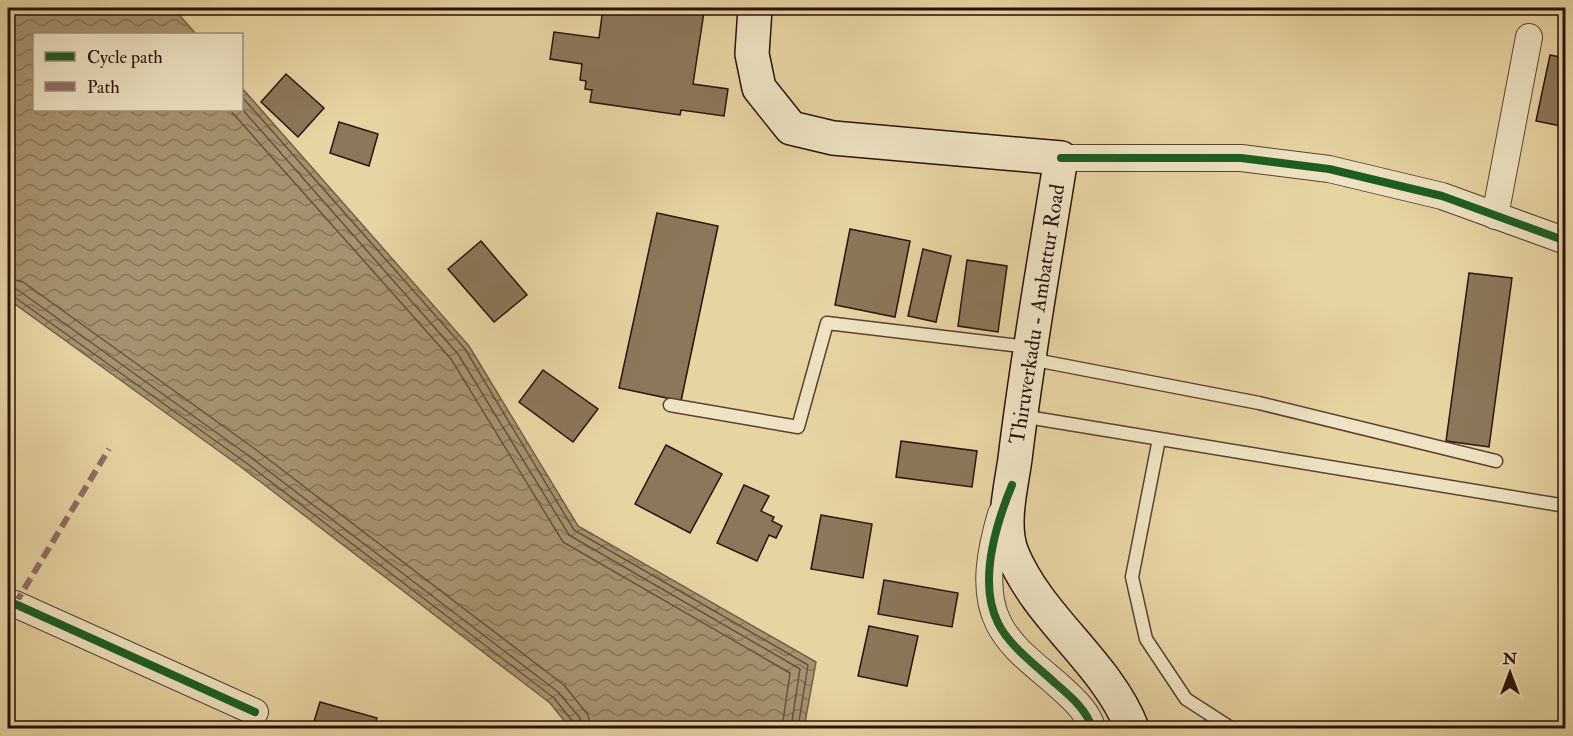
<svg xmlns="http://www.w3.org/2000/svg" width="1573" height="736" font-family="'IM FELL Double Pica',serif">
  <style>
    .water { fill: url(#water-waves); stroke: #745f46; stroke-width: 1.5 }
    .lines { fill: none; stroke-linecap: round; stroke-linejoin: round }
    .shore { stroke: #67523c; stroke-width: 1.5 }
    .building { fill: #8b7759; stroke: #281209; stroke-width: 1.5 }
    .service-casing { stroke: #584230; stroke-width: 15 }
    .minor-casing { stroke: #584230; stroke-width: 28 }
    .secondary-casing { stroke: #281209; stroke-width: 36 }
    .service { stroke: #efe3c3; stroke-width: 12 }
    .minor { stroke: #efe3c3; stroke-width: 26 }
    .secondary { stroke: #efe3c3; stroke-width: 33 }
    .quiet { stroke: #8d6e63; stroke-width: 6; stroke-dasharray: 12 6; stroke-linecap: butt }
    .cycleway-casing { stroke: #efe3c3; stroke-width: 11 }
    .cycleway { stroke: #1b5e20; stroke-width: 8 }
    .labels { text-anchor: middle; stroke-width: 4.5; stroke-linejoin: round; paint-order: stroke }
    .street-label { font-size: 21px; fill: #281209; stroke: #efe3c3 }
  </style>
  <defs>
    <pattern id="water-waves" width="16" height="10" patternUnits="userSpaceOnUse" patternTransform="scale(1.5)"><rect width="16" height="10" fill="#a6926f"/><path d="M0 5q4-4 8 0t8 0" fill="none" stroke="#877659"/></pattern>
  </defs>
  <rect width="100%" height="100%" fill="#e7d4a3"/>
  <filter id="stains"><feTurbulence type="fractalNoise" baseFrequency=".00333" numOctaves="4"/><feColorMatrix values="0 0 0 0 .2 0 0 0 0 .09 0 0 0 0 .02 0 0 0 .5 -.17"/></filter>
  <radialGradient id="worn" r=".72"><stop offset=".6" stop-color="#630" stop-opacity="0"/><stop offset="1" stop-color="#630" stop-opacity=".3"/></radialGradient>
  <polygon class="water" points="8,8 173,8 196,34 34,34 34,110 242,110 242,88 469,346 578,526 816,662 804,728 570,728 550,703 241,467 8,299"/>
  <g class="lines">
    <g class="shore">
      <polyline points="242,97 465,349 574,530 808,665 798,728"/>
      <polyline points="242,109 458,354 569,535 800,669 791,728"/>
      <polyline points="230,110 451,359 563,542 790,673 782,728"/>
      <polyline points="8,278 23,282 255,449 564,685 588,715 591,728"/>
      <polyline points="8,287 18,290 249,456 558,692 580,718 582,728"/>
      <polyline points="8,295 13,296 245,462 554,698 574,723 575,728"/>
    </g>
  </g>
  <g class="building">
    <polygon points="378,8 408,8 408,12"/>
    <polygon points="603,8 677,8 704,12 693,84 728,89 724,116 681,110 680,115 590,102 592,90 585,89 586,81 580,80 582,64 550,59 554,32 599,38"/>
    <polygon points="1550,55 1566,58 1566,127 1536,121"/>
    <polygon points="286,74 324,108 298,137 261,102"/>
    <polygon points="339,122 378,134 369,166 330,153"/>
    <polygon points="657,213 718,226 681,401 619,388"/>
    <polygon points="850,229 910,241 895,317 835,305"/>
    <polygon points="481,241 527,295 494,322 448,269"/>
    <polygon points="923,249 951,256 936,322 908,316"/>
    <polygon points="967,260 1007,266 998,332 958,326"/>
    <polygon points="1469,273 1512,278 1489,447 1446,441"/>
    <polygon points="543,370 598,409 573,442 519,402"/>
    <polygon points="901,441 977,451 972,487 896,477"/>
    <polygon points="666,445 722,474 690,533 635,504"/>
    <polygon points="744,485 769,496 761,511 774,517 772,521 782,526 776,538 769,535 757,561 717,543"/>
    <polygon points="821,515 872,524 863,578 811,569"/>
    <polygon points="884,580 958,593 952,627 878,614"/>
    <polygon points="869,626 918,636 907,686 858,676"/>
    <polygon points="320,702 377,718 374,728 312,728"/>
  </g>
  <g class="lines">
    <g class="service-casing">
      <g id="service">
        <polyline points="1030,359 1259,403 1496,461"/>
        <polyline points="670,405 798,427 827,323 1029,347"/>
        <polyline points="1021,416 1566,506"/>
        <polyline points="1159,439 1132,577 1146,639 1186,699 1231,728"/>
      </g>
    </g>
    <g class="minor-casing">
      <g id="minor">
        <polyline points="1061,158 1241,158 1329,169 1442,196 1566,241"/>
        <polyline points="1495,216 1529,37"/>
        <path d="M1001,514c-10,34 -19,75 -3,108 12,26 40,45 60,63 13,12 30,26 34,43"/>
        <polyline points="8,608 15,604 255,712"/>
      </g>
    </g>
    <g class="secondary-casing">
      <path id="secondary" d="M755,8l-3,46 7,34 32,40 42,10 228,20c-16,100 -34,200 -46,301 -4,29 -14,66 -3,94 27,66 94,109 120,175"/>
    </g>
    <use href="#service" class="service"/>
    <use href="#minor" class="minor"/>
    <use href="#secondary" class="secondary"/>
    <polyline class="quiet" points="15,604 109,449"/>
    <g class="cycleway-casing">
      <g id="cycleway">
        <polyline points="1061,158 1241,158 1329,169 1442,196 1566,241"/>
        <path d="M1012,485c-16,39 -34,98 -14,138 12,24 38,42 57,60 14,12 32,27 37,45"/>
        <polyline points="8,608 15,604 255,712"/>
      </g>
    </g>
    <use href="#cycleway" class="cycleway"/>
  </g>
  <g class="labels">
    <g class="street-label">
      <text transform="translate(1037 314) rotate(-81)" y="7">Thiruverkadu - Ambattur Road</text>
    </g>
  </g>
  <rect width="1573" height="736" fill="none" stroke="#e7d4a3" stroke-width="30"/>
  <rect x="9" y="9" width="1555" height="718" fill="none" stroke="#281209" stroke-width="3"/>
  <rect x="15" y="15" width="1543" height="706" fill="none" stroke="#281209" stroke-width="1.5"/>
  <rect x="33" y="33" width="210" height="78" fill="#efe3c3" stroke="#9f8f79" stroke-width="1.5"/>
  <rect x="45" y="52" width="30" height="9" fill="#1b5e20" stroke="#9f8f79" stroke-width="1.5"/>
  <text x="87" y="63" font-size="18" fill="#281209">Cycle path</text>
  <rect x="45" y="82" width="30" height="9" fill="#8d6e63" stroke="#9f8f79" stroke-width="1.5"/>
  <text x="87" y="93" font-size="18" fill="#281209">Path</text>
  <g transform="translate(1510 673)" stroke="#efe3c3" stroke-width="4.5" paint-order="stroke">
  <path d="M0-4.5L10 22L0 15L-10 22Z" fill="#281209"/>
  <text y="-9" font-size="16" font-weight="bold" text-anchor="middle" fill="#281209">N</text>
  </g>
  <rect width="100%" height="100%" filter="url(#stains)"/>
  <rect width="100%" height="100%" fill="url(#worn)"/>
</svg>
